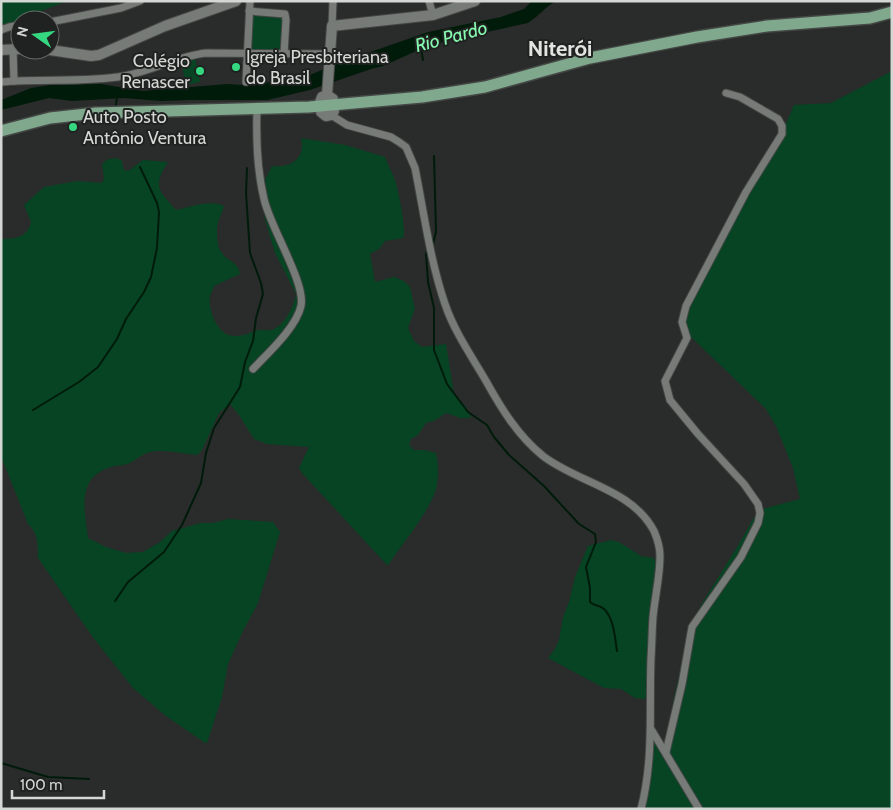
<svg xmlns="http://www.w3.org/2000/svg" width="893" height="810" font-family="Cabin,sans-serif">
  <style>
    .green { fill: #064424 }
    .water { fill: #011b0b }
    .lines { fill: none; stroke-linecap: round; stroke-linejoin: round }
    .stream { stroke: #011b0b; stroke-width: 2 }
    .street-casing { stroke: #444745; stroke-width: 9 }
    .secondary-casing { stroke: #444745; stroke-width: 12 }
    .primary-casing { stroke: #444745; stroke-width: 14 }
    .street { stroke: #777b78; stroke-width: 7 }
    .secondary { stroke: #777b78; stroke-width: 10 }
    .primary { stroke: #7fa88c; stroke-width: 11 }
    .poi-dot { fill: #35d881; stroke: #1f2220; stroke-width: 2 }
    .labels { text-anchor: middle; stroke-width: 4; stroke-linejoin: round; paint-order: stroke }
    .poi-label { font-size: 18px; fill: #d5d7d5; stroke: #1f2220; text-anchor: start }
    .water-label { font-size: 19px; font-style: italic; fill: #87fab1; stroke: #1f2220 }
    .district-label { font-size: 22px; font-weight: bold; fill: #e1e5e2; stroke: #1f2220 }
  </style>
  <rect width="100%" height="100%" fill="#292c2a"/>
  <g class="green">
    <polygon points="1,1 67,1 1,27"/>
    <polygon points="252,14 283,16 281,50 250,50"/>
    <polygon points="195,58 200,82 186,85 181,61"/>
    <polygon points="892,71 892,809 640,809 645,772 646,738 648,736 662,743 666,741 674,696 690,630 701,605 739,544 758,510 800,499 793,468 776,426 766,409 692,338 681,326 679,322 783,131 794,105 831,103"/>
    <path d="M301,138l44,7 40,12c3,8 7,15 10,23 3,9 12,51 8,58l-18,3 -6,8 -9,5 5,28 19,-5 10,4 6,6 5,22 -7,19 6,13 8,6 24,-3 8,50 12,13 5,11h-11l-14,-5 -12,8 -8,2 -8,12 -7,4 -2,6 5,5h10l12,3c3,11 3,31 -2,42 -11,25 -30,46 -45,69l-2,1 -85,-92 -3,-5 10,-21 -42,-3 -13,-5 -15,-24 -9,-11 -11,9 -17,37 -5,5c-15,-1 -36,-7 -50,-2 -8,3 -15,11 -24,12 -7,2 0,-1 -8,1 -39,9 -31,41 -27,72l18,9 20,6 17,-1 17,-10 12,-11 29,-8h12l15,-4 45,3 7,10 -22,71 -15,28 -15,33 -6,33 -15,46h-2l-39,-27 -33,-28 -41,-52 -54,-78c0,-13 0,-25 -10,-34l-27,-68v-217c14,0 26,-1 30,-17l-7,-17 20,-18 33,-6 25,2 2,-5 -2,-14c5,-6 14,-8 20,-3l1,7 2,3 5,-1 13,-10 25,2c-16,24 -9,29 8,48 14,-3 35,-11 48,-4 -2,8 -7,15 -7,23 0,7 0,19 5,24 6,9 16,8 18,21l-26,12c-1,3 -3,7 -4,10 -2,13 6,35 19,39 10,3 18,-1 26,-4 5,-2 11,0 16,-1 12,-2 24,-25 25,-36l-21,-41 -11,-37 4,-17 -3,-19 7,-14c18,2 34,-7 29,-28z"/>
    <polygon points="611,540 619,542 641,556 654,558 656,562 649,616 648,697 643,699 635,698 621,689 604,688 548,658 555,649 559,640 563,617 569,602 575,577 588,546"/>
  </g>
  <path class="water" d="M532,1h24c-11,6 -17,15 -28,22l-78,17 -27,8 -40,18 -12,3 -61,21 -43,10h-79l-27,1 -37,-3 -52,3 -23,-3 -48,12v-10l30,-12 20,-3 50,-1 42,7 84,-7 16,1 49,-5 13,-3 31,-13 92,-32 73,-15 23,-8z"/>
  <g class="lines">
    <g class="stream">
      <polyline points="421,48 423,60"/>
      <polyline points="116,105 117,97"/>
      <polyline points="433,244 436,232 434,156"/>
      <path d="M428,250l-2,4 2,28 6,26v42l13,34 21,28 19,13 7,12 15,18 35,31 35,38 16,10 1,8 -10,25 4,21v14c4,4 10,3 14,7 10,9 11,30 13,42"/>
      <polyline points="33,410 79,382 98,367 117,339 126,319 144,292 151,277 157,248 159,212 157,203 140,167"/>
      <polyline points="115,601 128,582 164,552 182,525 201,483 206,453 214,428 240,387 245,362 253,341 256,318 263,294 261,283 250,253 246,193 247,168"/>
      <polyline points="1,763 48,777 89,779"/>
    </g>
    <g class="street-casing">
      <g id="street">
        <polyline points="429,1 433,15"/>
        <polyline points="249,11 285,14 286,20 284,54"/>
        <polyline points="50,22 121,8 140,1"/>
        <polyline points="332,26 333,1"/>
        <polyline points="1,30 9,27 20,25"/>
        <polyline points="13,49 14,81"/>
        <path d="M1,82c41,-4 83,1 123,-6 28,-5 54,-20 82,-23l124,1"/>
        <polyline points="246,82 250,1"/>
        <path d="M331,115l16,10 44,12 8,5 7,5 9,21c9,45 15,92 30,136 9,27 27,53 41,77 15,27 32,55 57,75 35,27 89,33 111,75 3,7 6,17 6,25 0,21 -5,40 -7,61 -1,13 -1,27 -2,41 -2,51 3,101 -10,151"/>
        <path d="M253,369c15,-16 43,-41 48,-63 5,-23 -31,-79 -37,-107 -7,-29 -8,-60 -7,-90"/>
        <polyline points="651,729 699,809"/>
        <polyline points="666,752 682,684 692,627 741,557 758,523 760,513 758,504 744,484 698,434 670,400 665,381 687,338 682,322 686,306 746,192 782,134 782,126 778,119 740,97 726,93"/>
      </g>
    </g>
    <g class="secondary-casing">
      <g id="secondary">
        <polyline points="1,50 20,49"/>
        <polyline points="50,50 91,56 99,55 165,26 236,1"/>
        <polyline points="327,95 332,26 433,15 475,1"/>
        <polygon points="327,95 333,99 334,111 331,115 326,116 321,112 320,102 322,97"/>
      </g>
    </g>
    <g class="primary-casing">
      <polyline id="primary" points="1,131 50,118 96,113 309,107 422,97 485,87 590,58 697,37 767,26 870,18 892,12"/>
    </g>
    <use href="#street" class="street"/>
    <use href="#secondary" class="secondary"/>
    <use href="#primary" class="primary"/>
  </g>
  <g class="poi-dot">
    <circle cx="236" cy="67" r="5"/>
    <circle cx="200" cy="71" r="5"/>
    <circle cx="73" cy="127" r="5"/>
  </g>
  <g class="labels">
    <g class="poi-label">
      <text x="246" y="63">Igreja Presbiteriana<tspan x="246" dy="21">do Brasil</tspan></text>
      <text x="190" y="67" text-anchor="end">Colégio<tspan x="190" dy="21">Renascer</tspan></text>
      <text x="83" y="123">Auto Posto<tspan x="83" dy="21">Antônio Ventura</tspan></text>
    </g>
    <g class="water-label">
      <text transform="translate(451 36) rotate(-15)" y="7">Rio Pardo</text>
    </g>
    <g class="district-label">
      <text x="560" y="56">Niterói</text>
    </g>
  </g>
  <rect width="893" height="810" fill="none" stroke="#d5d7d5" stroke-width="5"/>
  <g transform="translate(35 35) rotate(284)"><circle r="24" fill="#1f2220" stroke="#686a68"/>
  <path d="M0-4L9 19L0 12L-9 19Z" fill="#35d881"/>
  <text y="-8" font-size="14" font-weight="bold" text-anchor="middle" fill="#d5d7d5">N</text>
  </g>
  <path d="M12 790v8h92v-8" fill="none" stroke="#d5d7d5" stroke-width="2.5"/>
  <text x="20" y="790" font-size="15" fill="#d5d7d5" stroke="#1f2220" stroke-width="4" paint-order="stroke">100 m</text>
</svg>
